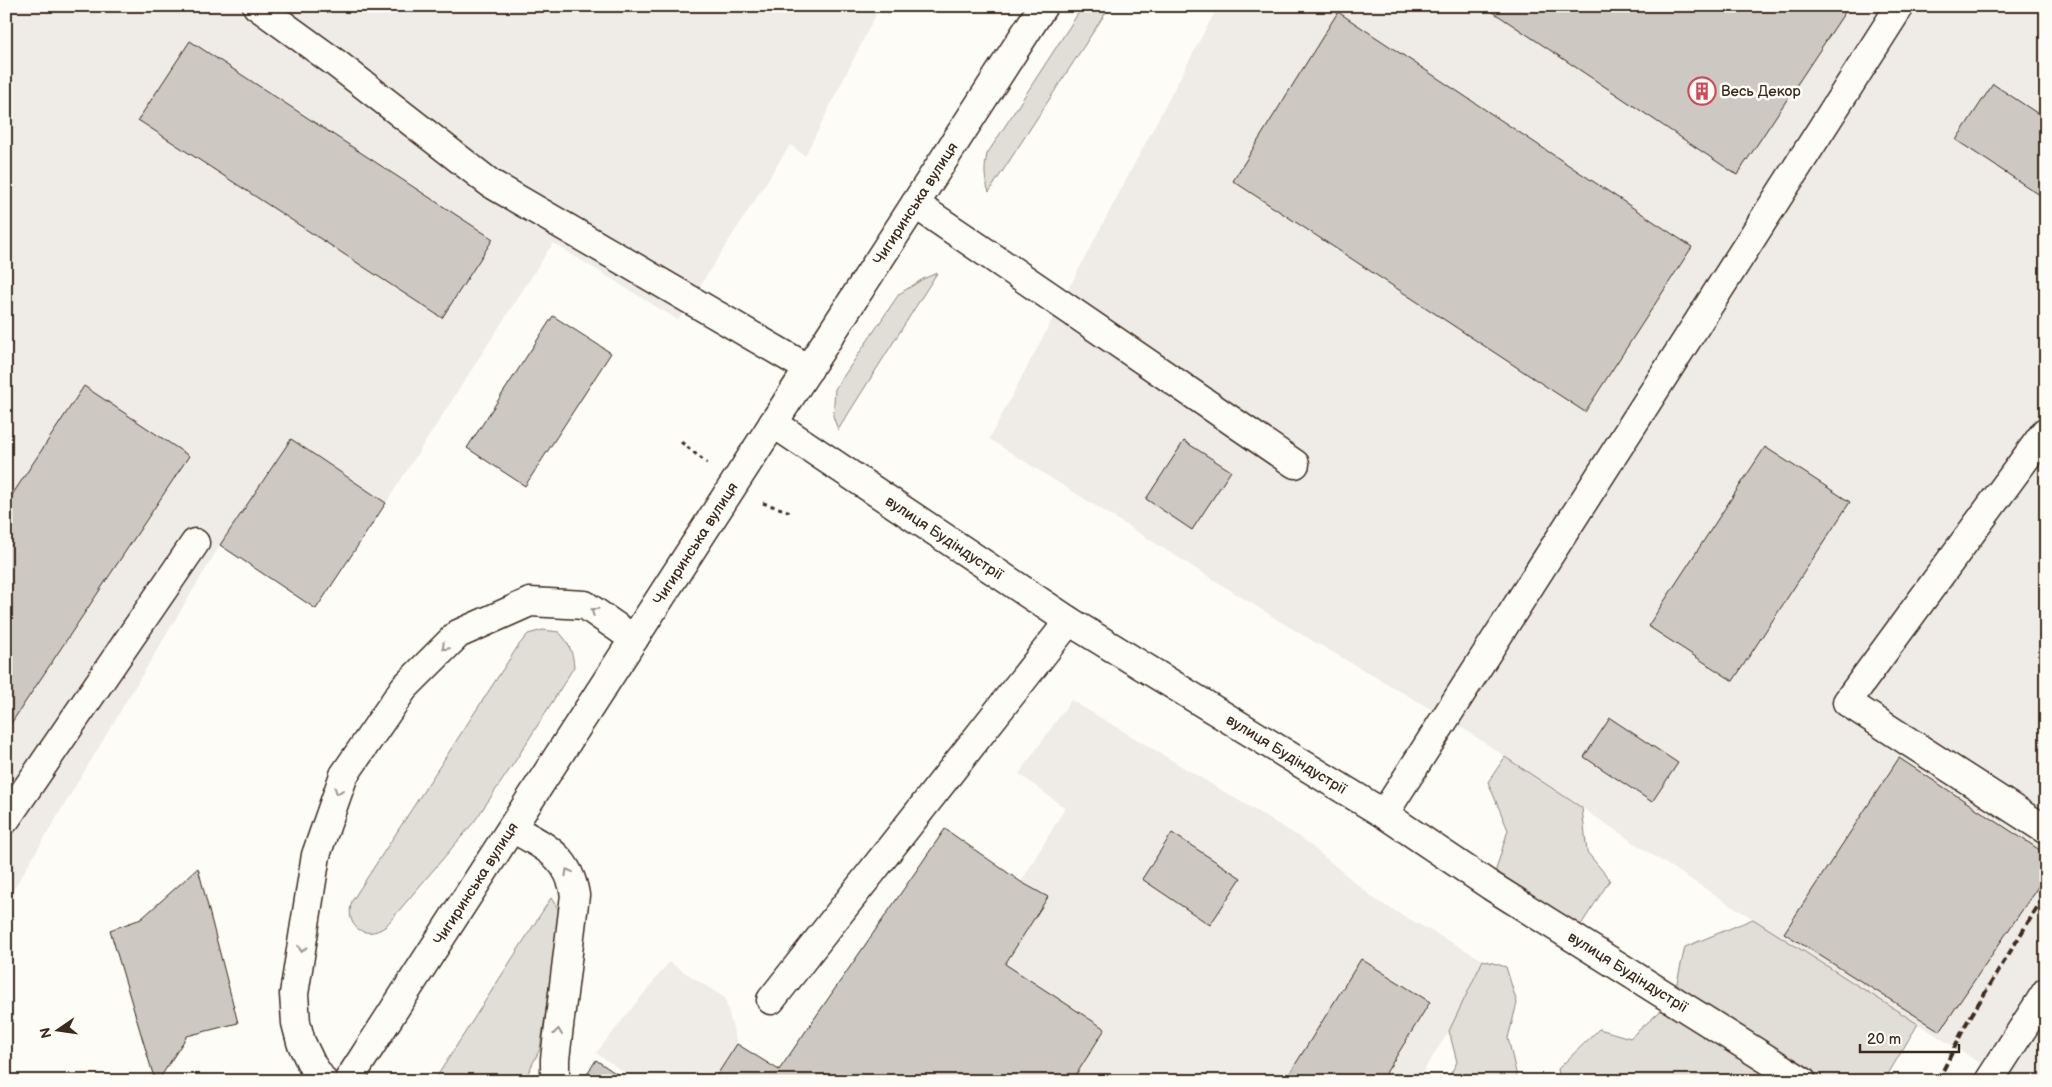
<svg xmlns="http://www.w3.org/2000/svg" width="2052" height="1087" font-family="'Balsamiq Sans',sans-serif">
  <style>
    .built { fill: #efece7 }
    .green { fill: #e1ded7; stroke: #8e847a }
    .building { fill: #cdc8c2; stroke: #3b2a1e }
    .lines { fill: none; stroke-linecap: round; stroke-linejoin: round }
    .minor-casing { stroke: #3b2a1e; stroke-width: 31 }
    .major-casing { stroke: #3b2a1e; stroke-width: 31 }
    .path { stroke: #3b2a1e; stroke-width: 3; stroke-dasharray: 4 4; stroke-linecap: butt }
    .minor { stroke: #fdfcf7; stroke-width: 28 }
    .major { stroke: #fdfcf7; stroke-width: 28 }
    .rail { stroke: #3b2a1e; stroke-width: 4; stroke-dasharray: 8 4; stroke-linecap: butt }
    .oneway { stroke: #9c938a }
    .labels { text-anchor: middle; stroke-width: 5; stroke-linejoin: round; paint-order: stroke }
    .poi-label { font-size: 15px; fill: #3b2a1e; stroke: #fdfcf7; text-anchor: start }
    .street-label { font-size: 15px; fill: #3b2a1e; stroke: #fdfcf7 }
  </style>
  <rect width="100%" height="100%" fill="#fdfcf7"/>
  <filter id="ink" filterUnits="userSpaceOnUse"><feTurbulence type="fractalNoise" baseFrequency=".02" numOctaves="2"/><feDisplacementMap in="SourceGraphic" scale="10" xChannelSelector="R" yChannelSelector="G"/><feConvolveMatrix kernelMatrix="1 2 1 2 8 2 1 2 1" color-interpolation-filters="sRGB"/></filter>
  <g filter="url(#ink)">
    <g class="built">
      <polygon points="6,6 880,6 805,156 790,145 678,320 553,243 386,503 290,439 220,545 6,902"/>
      <polygon points="1218,6 2046,6 2046,1081 2008,1081 1657,858 1455,723 1289,627 989,439"/>
      <polygon points="1071,700 1303,839 1377,901 1483,960 1449,1031 1417,1081 637,1081 596,1053 669,962 725,998 737,1044 779,1070 945,829 1021,882 1065,808 1019,774"/>
    </g>
    <g class="green">
      <path d="M1083,6h27l-121,186c-5,-14 -5,-23 -2,-38z"/>
      <polygon points="937,273 838,430 833,416 835,389 899,294 923,279"/>
      <path d="M543,630l16,2c10,11 14,20 15,35l-60,96 -40,59 -89,105c-21,14 -41,-1 -33,-26l166,-255 10,-12z"/>
      <polygon points="1505,757 1582,808 1587,852 1610,880 1573,937 1491,886 1508,830 1488,782"/>
      <polygon points="551,898 561,913 540,1049 524,1081 434,1081"/>
      <polygon points="1753,919 1918,1024 1888,1074 1889,1081 1560,1081 1558,1069 1599,1029 1630,1038 1673,1000 1685,947"/>
      <polygon points="1483,960 1506,967 1517,1003 1508,1038 1518,1081 1447,1081 1457,1062 1449,1031"/>
    </g>
    <g class="building">
      <polygon points="1484,6 1849,6 1737,175"/>
      <polygon points="1338,12 1692,247 1585,412 1233,181"/>
      <polygon points="190,41 493,239 442,318 138,120"/>
      <polygon points="1993,84 2046,119 2046,199 1956,140"/>
      <polygon points="553,316 611,353 525,486 467,448"/>
      <polygon points="84,386 189,456 6,731 6,504"/>
      <polygon points="291,439 386,503 316,609 220,545"/>
      <polygon points="1184,441 1231,471 1192,530 1146,499"/>
      <polygon points="1765,447 1850,502 1733,681 1648,626"/>
      <polygon points="1610,718 1678,763 1652,802 1584,757"/>
      <polygon points="1899,758 2046,854 2046,875 1940,1031 1784,933"/>
      <polygon points="945,829 1021,882 1048,897 1005,964 1105,1029 1072,1081 713,1081 737,1044 779,1070"/>
      <polygon points="1172,833 1241,878 1210,925 1142,879"/>
      <polygon points="198,868 238,1023 187,1036 158,1081 155,1081 110,930 141,919"/>
      <polygon points="1361,959 1430,1002 1381,1081 1285,1081"/>
      <polygon points="596,1060 627,1081 583,1081"/>
    </g>
    <g class="lines">
      <g class="minor-casing">
        <g id="minor">
          <polyline points="257,6 337,64 490,183 809,369"/>
          <polyline points="915,204 1295,464"/>
          <path id="s1" d="M773,423l296,198 315,193 107,72 311,195"/>
          <polyline points="2045,432 1847,702 2046,830"/>
          <polyline points="1384,814 1900,6"/>
          <polyline points="6,819 195,543"/>
          <path d="M512,828c32,18 57,28 63,67l-20,164v22"/>
          <polyline points="771,1000 1069,621"/>
          <polyline points="323,1081 312,1065 301,1042 296,1023 294,994 316,855 344,775 404,688 458,634 530,602 585,605 634,639"/>
          <polyline points="1989,1081 2046,992"/>
        </g>
      </g>
      <g class="major-casing">
        <g id="major">
          <path id="s2" d="M348,1081l695,-1075"/>
        </g>
      </g>
      <g class="path">
        <polyline points="681,442 707,463"/>
        <polyline points="763,503 791,512"/>
      </g>
      <use href="#minor" class="minor"/>
      <use href="#major" class="major"/>
      <polyline class="rail" points="1938,1081 1966,1024 2046,893"/>
    </g>
    <defs><path id="oneway-chevron" d="M-2-3.5L2.5 0L-2 3.5" fill="none" stroke-width="1.6" stroke-linecap="round" stroke-linejoin="round" transform="scale(1.25)"/></defs>
    <g class="oneway">
      <use href="#oneway-chevron" transform="translate(594 611) rotate(-146)"/>
      <use href="#oneway-chevron" transform="translate(445 647) rotate(135)"/>
      <use href="#oneway-chevron" transform="translate(338 791) rotate(109)"/>
      <use href="#oneway-chevron" transform="translate(568 872) rotate(-119)"/>
      <use href="#oneway-chevron" transform="translate(302 949) rotate(100)"/>
      <use href="#oneway-chevron" transform="translate(558 1032) rotate(-83)"/>
    </g>
  </g>
  <defs>
    <g id="building-ring" transform="scale(1.4375)"><circle r="9.5" fill="#fdfcf7" stroke="#d1495b" stroke-width="1.5"/><path d="M-4-6H4V6H1V3H-1V6H-4ZM-2.5-4.3h1.7v1.8h-1.7ZM.8-4.3h1.7v1.8H.8ZM-2.5-1h1.7V.8h-1.7ZM.8-1h1.7V.8H.8Z" fill="#d1495b"/></g>
  </defs>
  <g fill-rule="evenodd">
    <use href="#building-ring" x="1702" y="91"/>
  </g>
  <g class="labels">
    <g class="poi-label">
      <text x="1721" y="96">Весь Декор</text>
    </g>
    <g class="street-label">
      <text dy="5" stroke="none"><textPath href="#s2" startOffset="1045">Чигиринська вулиця</textPath></text>
      <text dy="5" stroke="none"><textPath href="#s1" startOffset="206">вулиця Будіндустрії</textPath></text>
      <text dy="5" stroke="none"><textPath href="#s2" startOffset="640">Чигиринська вулиця</textPath></text>
      <text dy="5" stroke="none"><textPath href="#s1" startOffset="611">вулиця Будіндустрії</textPath></text>
      <text dy="5" stroke="none"><textPath href="#s2" startOffset="235">Чигиринська вулиця</textPath></text>
      <text dy="5" stroke="none"><textPath href="#s1" startOffset="1016">вулиця Будіндустрії</textPath></text>
    </g>
  </g>
  <rect width="2052" height="1087" fill="none" stroke="#fdfcf7" stroke-width="25"/>
  <rect x="12" y="12" width="2027" height="1062" fill="none" stroke="#3b2a1e" stroke-width="2" filter="url(#ink)"/>
  <g transform="translate(58 1030) rotate(257)" stroke="#fdfcf7" stroke-width="4" paint-order="stroke">
  <path d="M0-4L9 19L0 12L-9 19Z" fill="#3b2a1e"/>
  <text y="-8" font-size="14" font-weight="bold" text-anchor="middle" fill="#3b2a1e">N</text>
  </g>
  <path d="M1860 1044v8h99v-8" fill="none" stroke="#3b2a1e" stroke-width="2.5"/>
  <text x="1867" y="1044" font-size="15" fill="#3b2a1e" stroke="#fdfcf7" stroke-width="4" paint-order="stroke">20 m</text>
</svg>
